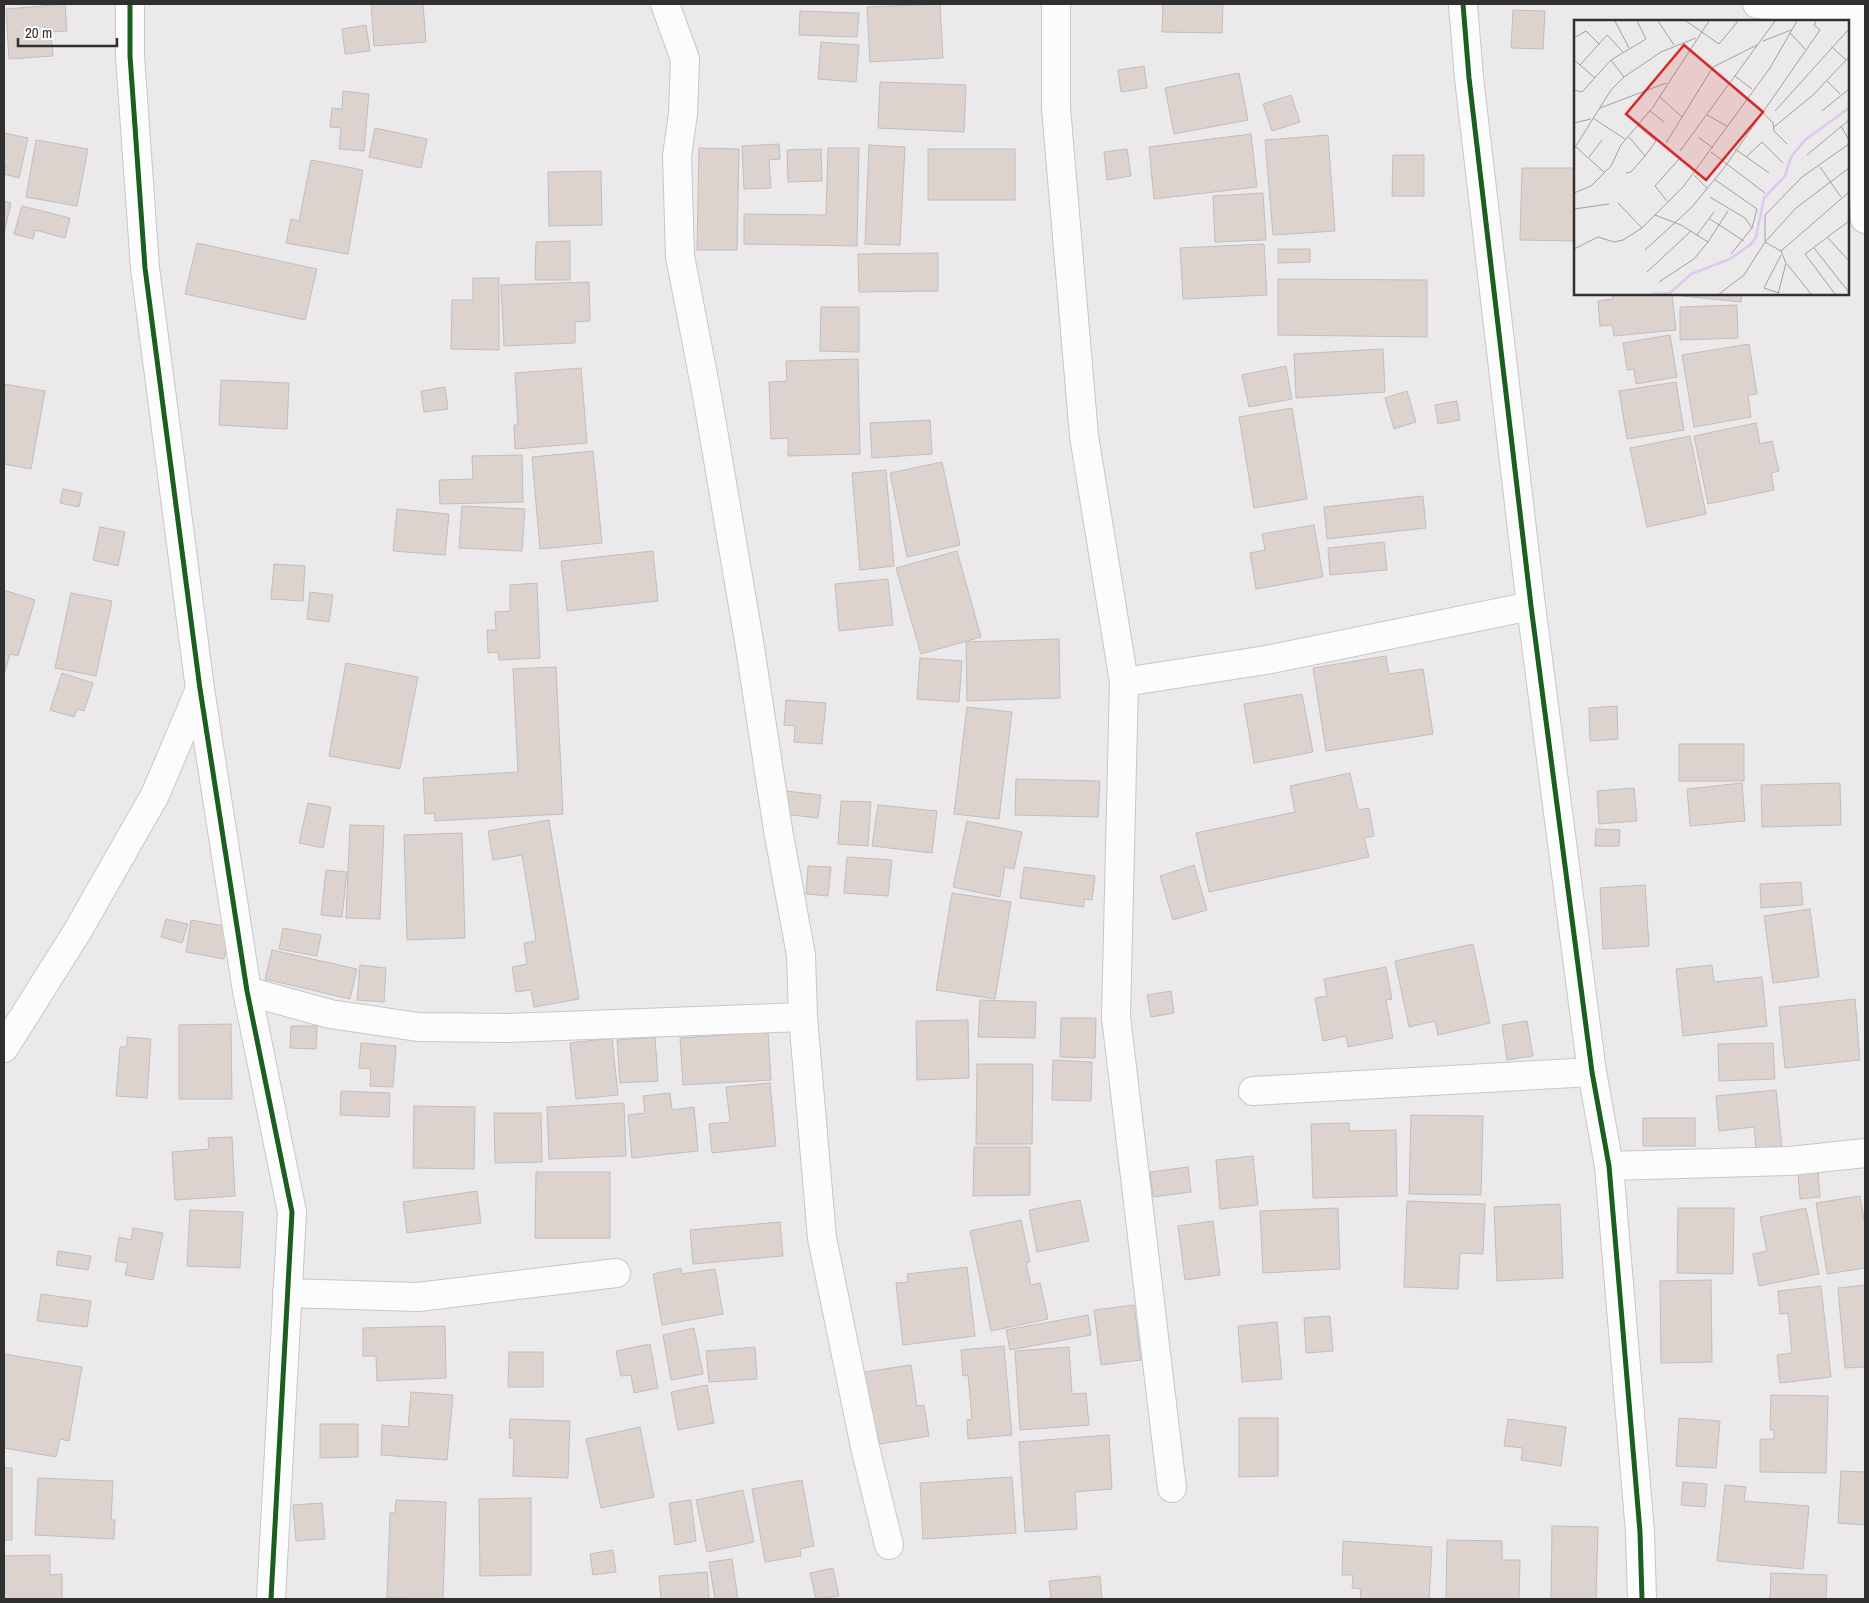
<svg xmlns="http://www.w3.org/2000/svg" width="1869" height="1603" font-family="'Archivo Narrow',sans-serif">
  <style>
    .building { fill: #dcd2ce; stroke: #c0bebe }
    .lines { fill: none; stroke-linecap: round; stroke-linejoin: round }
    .minor-casing { stroke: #c8c7c7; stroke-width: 30 }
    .minor { stroke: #fcfcfc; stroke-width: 28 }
    .cycleway-casing { stroke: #fff; stroke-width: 8 }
    .cycleway { stroke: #1b5e20; stroke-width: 5 }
    .inset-river { fill: none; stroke: #d9cbf0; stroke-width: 2.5 }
    .inset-road { fill: none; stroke: #a19f9f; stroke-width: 1 }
    .view { fill: #d62828; fill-opacity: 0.15; stroke: #d62828; stroke-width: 2.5 }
    .inset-edge { fill: none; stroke: #313030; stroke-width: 2.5 }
  </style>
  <rect width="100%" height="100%" fill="#ebe9e9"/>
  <g class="building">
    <polygon points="65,4 67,31 51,32 53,56 9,59 6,9"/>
    <polygon points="371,4 423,4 426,42 374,46"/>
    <polygon points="940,4 943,58 870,62 867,7"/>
    <polygon points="1163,4 1223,4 1222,33 1162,32"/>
    <polygon points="1513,10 1545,11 1543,49 1511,48"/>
    <polygon points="800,11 859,13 857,37 799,35"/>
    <polygon points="366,25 370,51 345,54 342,29"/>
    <polygon points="821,42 859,45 856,82 818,79"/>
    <polygon points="1144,66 1147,88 1121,92 1118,70"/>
    <polygon points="1239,73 1248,120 1174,134 1165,88"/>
    <polygon points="880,82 966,85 964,132 878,128"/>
    <polygon points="343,91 369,94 364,151 339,149 341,128 330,127 332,108 342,109"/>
    <polygon points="1291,95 1300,122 1272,131 1263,104"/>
    <polygon points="375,128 427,139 421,168 369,157"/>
    <polygon points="4,133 28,138 19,178 4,174 6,165 4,164"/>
    <polygon points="1251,134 1257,187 1154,199 1149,147"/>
    <polygon points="1328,135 1335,231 1273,235 1265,140"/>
    <polygon points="36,140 88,149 77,206 26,197"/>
    <polygon points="779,144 780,159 769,160 771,188 744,189 742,146"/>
    <polygon points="869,145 905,147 900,245 865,244"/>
    <polygon points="699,148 739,149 737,250 697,250"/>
    <polygon points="828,148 859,148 857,246 744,244 744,214 826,215"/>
    <polygon points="821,149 822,181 788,182 787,150"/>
    <rect x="928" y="149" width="87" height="51"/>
    <polygon points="1127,149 1131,176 1107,180 1104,152"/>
    <polygon points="1393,155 1424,155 1424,196 1392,196"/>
    <polygon points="311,160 363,170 348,254 286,243 291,219 299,221"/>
    <polygon points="1522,168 1575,168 1575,241 1520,240"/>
    <polygon points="601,171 602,225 549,226 548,172"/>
    <polygon points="1263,193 1266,240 1215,242 1213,196"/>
    <polygon points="4,201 11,203 4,234"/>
    <polygon points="22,206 70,218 65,238 35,230 33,239 14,234"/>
    <polygon points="570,241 570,280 535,280 536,242"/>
    <polygon points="197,243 317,269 305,320 185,294"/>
    <polygon points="1264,244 1267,295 1183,299 1180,248"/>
    <polygon points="1278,249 1310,249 1310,262 1278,263"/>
    <polygon points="938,253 938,291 859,292 858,254"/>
    <polygon points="473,278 499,278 499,350 451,349 452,300 473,300"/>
    <polygon points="1278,279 1427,280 1427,337 1278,335"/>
    <polygon points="589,282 590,321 575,322 575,343 504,346 501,285"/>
    <polygon points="1612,294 1672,294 1676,330 1614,336 1612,325 1600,326 1598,301 1613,299"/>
    <polygon points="1682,294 1742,294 1741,302 1682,296"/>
    <polygon points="1737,305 1738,338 1680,340 1680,307"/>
    <polygon points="821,307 859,307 859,352 820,351"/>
    <polygon points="1670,335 1677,377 1636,384 1634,369 1627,370 1623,343"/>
    <polygon points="1749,344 1757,394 1748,395 1751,417 1694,427 1682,355"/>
    <polygon points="1383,349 1385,392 1296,398 1294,354"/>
    <polygon points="858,359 860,454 788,456 788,438 771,439 769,382 787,381 786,361"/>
    <polygon points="1286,366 1292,399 1249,407 1242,375"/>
    <polygon points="581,368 587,443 515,449 514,425 518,425 515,373"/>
    <polygon points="221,380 289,383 287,429 219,425"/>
    <polygon points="1676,382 1684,430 1627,439 1619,391"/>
    <polygon points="4,384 45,391 31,469 4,464"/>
    <polygon points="445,387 448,409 424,412 421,391"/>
    <polygon points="1407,391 1416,422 1394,429 1385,398"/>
    <polygon points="1457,401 1460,420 1438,424 1435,405"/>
    <polygon points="1292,408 1307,499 1254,508 1239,417"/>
    <polygon points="930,420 932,454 872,458 870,423"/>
    <polygon points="1756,423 1760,444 1772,441 1779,471 1771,473 1774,490 1708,504 1694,436"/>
    <polygon points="1690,436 1706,514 1647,527 1630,448"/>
    <polygon points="593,451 602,543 540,549 532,457"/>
    <polygon points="522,455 523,502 440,504 439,480 473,479 472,456"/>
    <polygon points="942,462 960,545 907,557 890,473"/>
    <polygon points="886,470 894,566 860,570 852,473"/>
    <polygon points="63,489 82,493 79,507 60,503"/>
    <polygon points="1423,496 1426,528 1327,539 1324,507"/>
    <polygon points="462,506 525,509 522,551 459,548"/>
    <polygon points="397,509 449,514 445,555 393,551"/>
    <polygon points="1314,525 1323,577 1256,589 1250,553 1265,550 1262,534"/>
    <polygon points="100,527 125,532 118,566 93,560"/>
    <polygon points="1384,542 1387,570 1330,575 1328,548"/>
    <polygon points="653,551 658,601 567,611 561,561"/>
    <polygon points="957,551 981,637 921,654 896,568"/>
    <polygon points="274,564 305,566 303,601 271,599"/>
    <polygon points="888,579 893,625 839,631 835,584"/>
    <polygon points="537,583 540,658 499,660 498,652 488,653 487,630 496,630 495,612 510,611 510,585"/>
    <polygon points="4,590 35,600 18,656 10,654 4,674"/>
    <polygon points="310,592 333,595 329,622 307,619"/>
    <polygon points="71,593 112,601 96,676 55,668"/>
    <polygon points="1059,639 1060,698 967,701 966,642"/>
    <polygon points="1386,656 1389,674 1423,669 1433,734 1326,751 1313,668"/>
    <polygon points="920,658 962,661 959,702 917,699"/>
    <polygon points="346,663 418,677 400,769 329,756"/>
    <polygon points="556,667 563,814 435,821 434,813 425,814 423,778 518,772 513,669"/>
    <polygon points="62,673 93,683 84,711 77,709 74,717 50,710"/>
    <polygon points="1302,694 1313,752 1254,763 1244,704"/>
    <polygon points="786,700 826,703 822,744 794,742 795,726 784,725"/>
    <polygon points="1617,706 1618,739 1590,741 1589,708"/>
    <polygon points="967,707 1012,712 999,819 954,814"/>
    <rect x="1679" y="744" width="65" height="37"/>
    <polygon points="1350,773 1358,810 1369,808 1374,836 1364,838 1369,857 1209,892 1196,833 1295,812 1290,786"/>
    <polygon points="1016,779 1100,781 1098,817 1015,815"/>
    <polygon points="1742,783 1745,821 1690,826 1687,789"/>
    <polygon points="1840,783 1841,825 1762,827 1761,785"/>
    <polygon points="1634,788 1637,821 1599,824 1597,791"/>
    <polygon points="786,791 821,795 818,818 783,814"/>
    <polygon points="841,801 871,802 868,846 838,844"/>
    <polygon points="308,803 331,807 323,848 299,843"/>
    <polygon points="878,805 937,811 932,853 872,846"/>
    <polygon points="549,820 579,999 534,1007 531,990 516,992 512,967 527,964 524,943 536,941 522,855 493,860 488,831"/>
    <polygon points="967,821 1022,832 1014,869 1005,867 1000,897 953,887"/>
    <polygon points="350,825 384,826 380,919 346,918"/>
    <polygon points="1596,829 1620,830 1619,846 1595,846"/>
    <polygon points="462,833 465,938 407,940 404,835"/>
    <polygon points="847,857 892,860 888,896 844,893"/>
    <polygon points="1194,865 1207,910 1173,920 1160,876"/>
    <polygon points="808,866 831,867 828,896 806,894"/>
    <polygon points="1024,867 1095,876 1092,900 1084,899 1084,907 1020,898"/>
    <polygon points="326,870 347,872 342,917 321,915"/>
    <polygon points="1801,882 1803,905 1761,908 1760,884"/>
    <polygon points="1645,885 1649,946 1603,949 1600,888"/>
    <polygon points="952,893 1011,902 995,999 936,990"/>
    <polygon points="1810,909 1819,977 1773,983 1764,916"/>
    <polygon points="166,919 188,924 182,943 161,937"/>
    <polygon points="191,920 230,927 224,959 186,952"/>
    <polygon points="283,928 321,935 317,956 279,949"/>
    <polygon points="1473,944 1490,1023 1438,1035 1435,1021 1409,1027 1395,961"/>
    <polygon points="272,950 357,969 350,999 265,979"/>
    <polygon points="360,965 386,968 384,1002 357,1000"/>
    <polygon points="1712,965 1714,982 1762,977 1767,1026 1683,1036 1676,969"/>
    <polygon points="1386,967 1392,999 1386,1000 1393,1038 1348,1047 1346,1036 1323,1041 1315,998 1327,996 1324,979"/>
    <polygon points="1171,991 1174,1013 1151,1017 1147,995"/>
    <polygon points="1855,999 1860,1060 1785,1068 1779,1007"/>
    <polygon points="980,1000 1036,1002 1035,1038 978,1037"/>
    <polygon points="1061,1018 1096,1018 1095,1058 1060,1057"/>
    <polygon points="968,1020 969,1078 917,1080 916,1021"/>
    <polygon points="1527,1021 1533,1056 1507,1060 1502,1025"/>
    <polygon points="231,1024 232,1099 179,1099 179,1025"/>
    <polygon points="291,1026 317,1026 316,1049 290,1048"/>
    <polygon points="768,1032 771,1080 683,1085 680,1038"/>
    <polygon points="127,1037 151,1039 147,1098 116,1096 120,1047 127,1047"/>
    <polygon points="655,1037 658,1081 620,1083 617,1040"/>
    <polygon points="612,1038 618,1095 576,1099 570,1043"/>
    <polygon points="361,1043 396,1046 393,1087 370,1086 371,1069 359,1068"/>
    <polygon points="1773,1043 1775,1079 1719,1081 1718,1044"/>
    <polygon points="1053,1060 1092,1062 1091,1101 1052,1100"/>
    <polygon points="977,1064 1033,1064 1032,1144 976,1144"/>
    <polygon points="770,1083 776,1146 712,1153 709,1124 730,1122 726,1087"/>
    <polygon points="1776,1090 1782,1146 1756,1148 1754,1127 1719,1131 1716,1096"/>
    <polygon points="341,1091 390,1093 389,1117 340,1115"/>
    <polygon points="670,1093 672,1110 694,1107 698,1151 632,1158 628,1115 645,1113 643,1096"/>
    <polygon points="624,1103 626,1156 549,1159 547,1107"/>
    <polygon points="414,1106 475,1107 474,1169 413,1168"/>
    <polygon points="494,1113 541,1113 542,1162 495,1163"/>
    <polygon points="1411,1115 1483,1116 1481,1195 1409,1194"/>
    <rect x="1643" y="1118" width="52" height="28"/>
    <polygon points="1349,1123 1349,1131 1396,1130 1397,1196 1313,1198 1311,1124"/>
    <polygon points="232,1137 235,1196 175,1200 172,1152 209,1149 208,1138"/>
    <polygon points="974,1147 1030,1147 1030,1195 973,1196"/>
    <polygon points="1253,1156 1258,1205 1220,1209 1216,1160"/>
    <polygon points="1188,1167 1191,1192 1153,1197 1150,1172"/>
    <polygon points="1818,1171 1820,1197 1800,1199 1798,1172"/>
    <polygon points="536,1172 610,1172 610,1238 535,1238"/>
    <polygon points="477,1191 481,1223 407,1233 403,1202"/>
    <polygon points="1860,1196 1865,1225 1865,1268 1827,1274 1816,1203"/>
    <polygon points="1080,1200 1089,1241 1037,1252 1029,1210"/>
    <polygon points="1407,1201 1485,1204 1483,1254 1460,1253 1458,1289 1404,1287"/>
    <polygon points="1560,1204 1563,1278 1497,1281 1494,1207"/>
    <polygon points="1338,1208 1340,1269 1263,1273 1260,1211"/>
    <polygon points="1678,1208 1734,1208 1733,1274 1677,1273"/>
    <polygon points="1806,1208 1819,1274 1759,1286 1753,1254 1767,1251 1760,1217"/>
    <polygon points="190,1210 243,1212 240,1268 187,1266"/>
    <polygon points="1021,1220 1030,1262 1026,1263 1031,1285 1040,1283 1048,1319 991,1331 970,1231"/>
    <polygon points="1213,1221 1220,1275 1185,1280 1178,1226"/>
    <polygon points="780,1222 783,1256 693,1264 690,1230"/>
    <polygon points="133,1228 163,1233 153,1280 125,1275 128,1263 115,1261 119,1237 131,1240"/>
    <polygon points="58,1251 91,1256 88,1270 56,1265"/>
    <polygon points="967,1267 975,1336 903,1345 896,1283 908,1282 907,1274"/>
    <polygon points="681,1268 682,1274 715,1269 723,1314 662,1325 653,1274"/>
    <polygon points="1711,1280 1712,1362 1661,1363 1660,1281"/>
    <polygon points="1865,1285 1865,1367 1845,1368 1838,1288"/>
    <polygon points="1821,1286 1831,1377 1780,1383 1777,1355 1792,1353 1788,1313 1780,1314 1778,1291"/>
    <polygon points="41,1294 91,1301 87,1327 37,1321"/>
    <polygon points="1134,1305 1141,1360 1101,1365 1094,1310"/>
    <polygon points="1088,1315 1091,1335 1010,1350 1006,1330"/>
    <polygon points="1330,1316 1333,1351 1306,1353 1304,1318"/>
    <polygon points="1277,1322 1282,1379 1242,1382 1238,1326"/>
    <polygon points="445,1326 446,1378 377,1381 376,1356 363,1356 363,1328"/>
    <polygon points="694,1328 703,1374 671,1380 663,1335"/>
    <polygon points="650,1344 658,1388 634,1393 631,1375 621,1376 616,1351"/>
    <polygon points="1004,1346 1012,1435 968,1439 967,1420 972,1419 968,1375 963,1376 961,1350"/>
    <polygon points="755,1347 757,1379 709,1382 706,1351"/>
    <polygon points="1069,1347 1072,1394 1086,1393 1089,1425 1020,1430 1015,1351"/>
    <polygon points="509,1352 543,1352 543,1387 508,1387"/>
    <polygon points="4,1354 82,1367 69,1441 60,1439 56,1457 4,1448"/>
    <polygon points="911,1365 917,1406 924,1405 929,1436 869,1446 858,1373"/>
    <polygon points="707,1385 714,1423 678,1430 671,1392"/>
    <polygon points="411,1392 453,1395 447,1460 381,1455 382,1425 408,1427"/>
    <polygon points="1771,1395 1828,1396 1826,1473 1760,1472 1760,1439 1774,1439 1774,1430 1770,1430"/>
    <polygon points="1239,1418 1278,1418 1278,1476 1239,1477"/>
    <polygon points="1679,1418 1720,1421 1716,1468 1676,1466"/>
    <polygon points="510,1419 570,1421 568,1478 513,1476 514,1438 509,1438"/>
    <polygon points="1508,1419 1566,1427 1561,1466 1521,1460 1523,1448 1504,1446"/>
    <polygon points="320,1424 358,1424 358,1457 320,1458"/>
    <polygon points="640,1427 654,1497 601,1508 586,1439"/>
    <polygon points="1109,1435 1112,1489 1075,1492 1077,1529 1025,1532 1019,1442"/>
    <rect x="4" y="1468" width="8" height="72"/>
    <polygon points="1841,1471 1865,1472 1865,1525 1838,1523"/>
    <polygon points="1012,1477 1016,1533 923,1539 920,1483"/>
    <polygon points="38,1478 113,1481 111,1520 115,1520 114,1539 35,1535"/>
    <polygon points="802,1480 814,1546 800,1549 801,1556 765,1562 752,1489"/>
    <polygon points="1683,1482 1707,1484 1705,1507 1681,1505"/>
    <polygon points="1725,1485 1746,1487 1744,1501 1809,1506 1803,1569 1717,1561"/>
    <polygon points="743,1490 754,1542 707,1552 696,1500"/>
    <polygon points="531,1498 531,1575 480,1576 479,1499"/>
    <polygon points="396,1500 446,1502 443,1599 387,1598 390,1513 395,1513"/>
    <polygon points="691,1500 696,1541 675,1545 669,1503"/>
    <polygon points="322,1503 325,1539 296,1541 293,1505"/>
    <polygon points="1552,1526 1598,1527 1596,1599 1551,1599"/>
    <polygon points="1447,1540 1502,1541 1502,1560 1520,1560 1519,1599 1446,1599"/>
    <polygon points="1343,1541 1432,1547 1429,1599 1360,1599 1361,1589 1352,1588 1353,1575 1342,1575"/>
    <polygon points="613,1550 616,1572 593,1575 590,1554"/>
    <polygon points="50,1555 50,1575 62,1574 62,1599 4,1599 4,1556"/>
    <polygon points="732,1559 738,1599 715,1599 709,1562"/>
    <polygon points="833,1568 839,1596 816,1599 810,1573"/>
    <polygon points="707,1572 709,1599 661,1599 659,1576"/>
    <polygon points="1771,1573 1827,1575 1826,1599 1770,1599"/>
    <polygon points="1100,1576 1102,1599 1051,1599 1049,1581"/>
  </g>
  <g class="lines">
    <g class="minor-casing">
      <g id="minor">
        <polyline points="130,4 130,56 145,268 200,689 247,991 292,1212 271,1599"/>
        <polyline points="665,4 685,59 683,114 677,156 680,256 708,401 749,641 778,830 801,955 803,1017 822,1238 865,1447 889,1545"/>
        <polyline points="1056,4 1056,108 1084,436 1124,682 1116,1017 1172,1488"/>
        <polyline points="1463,4 1469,78 1531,606 1592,1072 1609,1166 1640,1532 1642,1599"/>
        <polyline points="1757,4 1865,11"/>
        <polyline points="1855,4 1865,219"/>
        <polyline points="1124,682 1266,660 1531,606"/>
        <polyline points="247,991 330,1014 418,1027 507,1028 803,1017"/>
        <polyline points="4,1048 77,932 155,795 200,689"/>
        <polyline points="1253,1091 1592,1072"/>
        <polyline points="1609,1166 1790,1161 1865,1153"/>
        <polyline points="287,1293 418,1297 616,1273"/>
      </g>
    </g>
    <use href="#minor" class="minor"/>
    <g class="cycleway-casing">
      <g id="cycleway">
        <polyline points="130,4 130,56 145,268 200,689 247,991 292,1212 271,1599"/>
        <polyline points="1463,4 1469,78 1531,606 1592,1072 1609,1166 1640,1532 1642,1599"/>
      </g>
    </g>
    <use href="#cycleway" class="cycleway"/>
  </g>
  <g transform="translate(1574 20)">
    <rect width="275" height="275" fill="#ebe9e9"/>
    <path class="inset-river" d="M79,274l17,-1 21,-19 39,-15 21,-15 5,-7 8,-39 21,-22 6,-19 14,-17 44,-32"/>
    <path class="inset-road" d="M41,1l14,27M84,1l16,24M112,1l33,23 19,-23M216,13l15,16M0,18l12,-7 13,13M189,21l28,-11M257,26l15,14M0,40l6,5 27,-30 16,17M37,40l13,17M6,45l15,13M161,56l17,13M253,61l13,13M0,70l8,2 29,-32 35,-21 -9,-18M85,76l23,21M173,77l26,26 1,8 13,13M26,88l66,-25M76,91l14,11M201,91l74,-82M248,91l27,-22M133,95l20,11M19,98l32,21M0,103l17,-4M63,105l19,16 -11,15M267,106l8,14M200,107l39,-32 36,-38M124,117l15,11M92,123l47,-76 44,-22M1,126l30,27M0,129l37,-59 13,-13 37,-25 35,-14M161,129l34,24M106,131l95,-130M137,132l54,41M233,135l42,-35M15,137l13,-17M172,137l16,-15 21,21M246,147l21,30M52,153l5,-1 14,-16 -16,-19M120,155l13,13M140,159l43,30 -5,19M0,173l17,-7 20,-20 10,-21 32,-38 56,-86M136,177l35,21 7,10 -21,26M93,181l-12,-15 24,-27M44,183l24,25M0,189l35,-5M81,195l26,10 27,17 20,-31M136,199l34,22M123,215l17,-23M254,218l21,23M192,221l30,-33 53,-40M191,222v-27l37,-38 47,-33M240,228l34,43M0,229l24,-12 16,5 9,-2 19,-12 41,-41 87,-119 27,-47M71,230l46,-42 33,-40 96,-138 -6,-5 2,-4M207,231l68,-59M213,244l24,30M73,252l44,-41M85,262l35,-23 14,-17M205,273l-15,-5 17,-33M145,274l25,-19 21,-33 16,9 5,12 -8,31M261,274l-30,-40 44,-33"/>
    <path class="view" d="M110,25l79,67 -57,68 -80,-66z"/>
    <rect width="275" height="275" class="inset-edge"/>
  </g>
  <rect width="1869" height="1603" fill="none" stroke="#313030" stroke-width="10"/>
  <path d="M18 38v8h99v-8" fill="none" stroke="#313030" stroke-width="2.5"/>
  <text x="25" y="38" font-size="15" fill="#313030" stroke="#ffffff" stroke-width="4" paint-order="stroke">20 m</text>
</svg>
